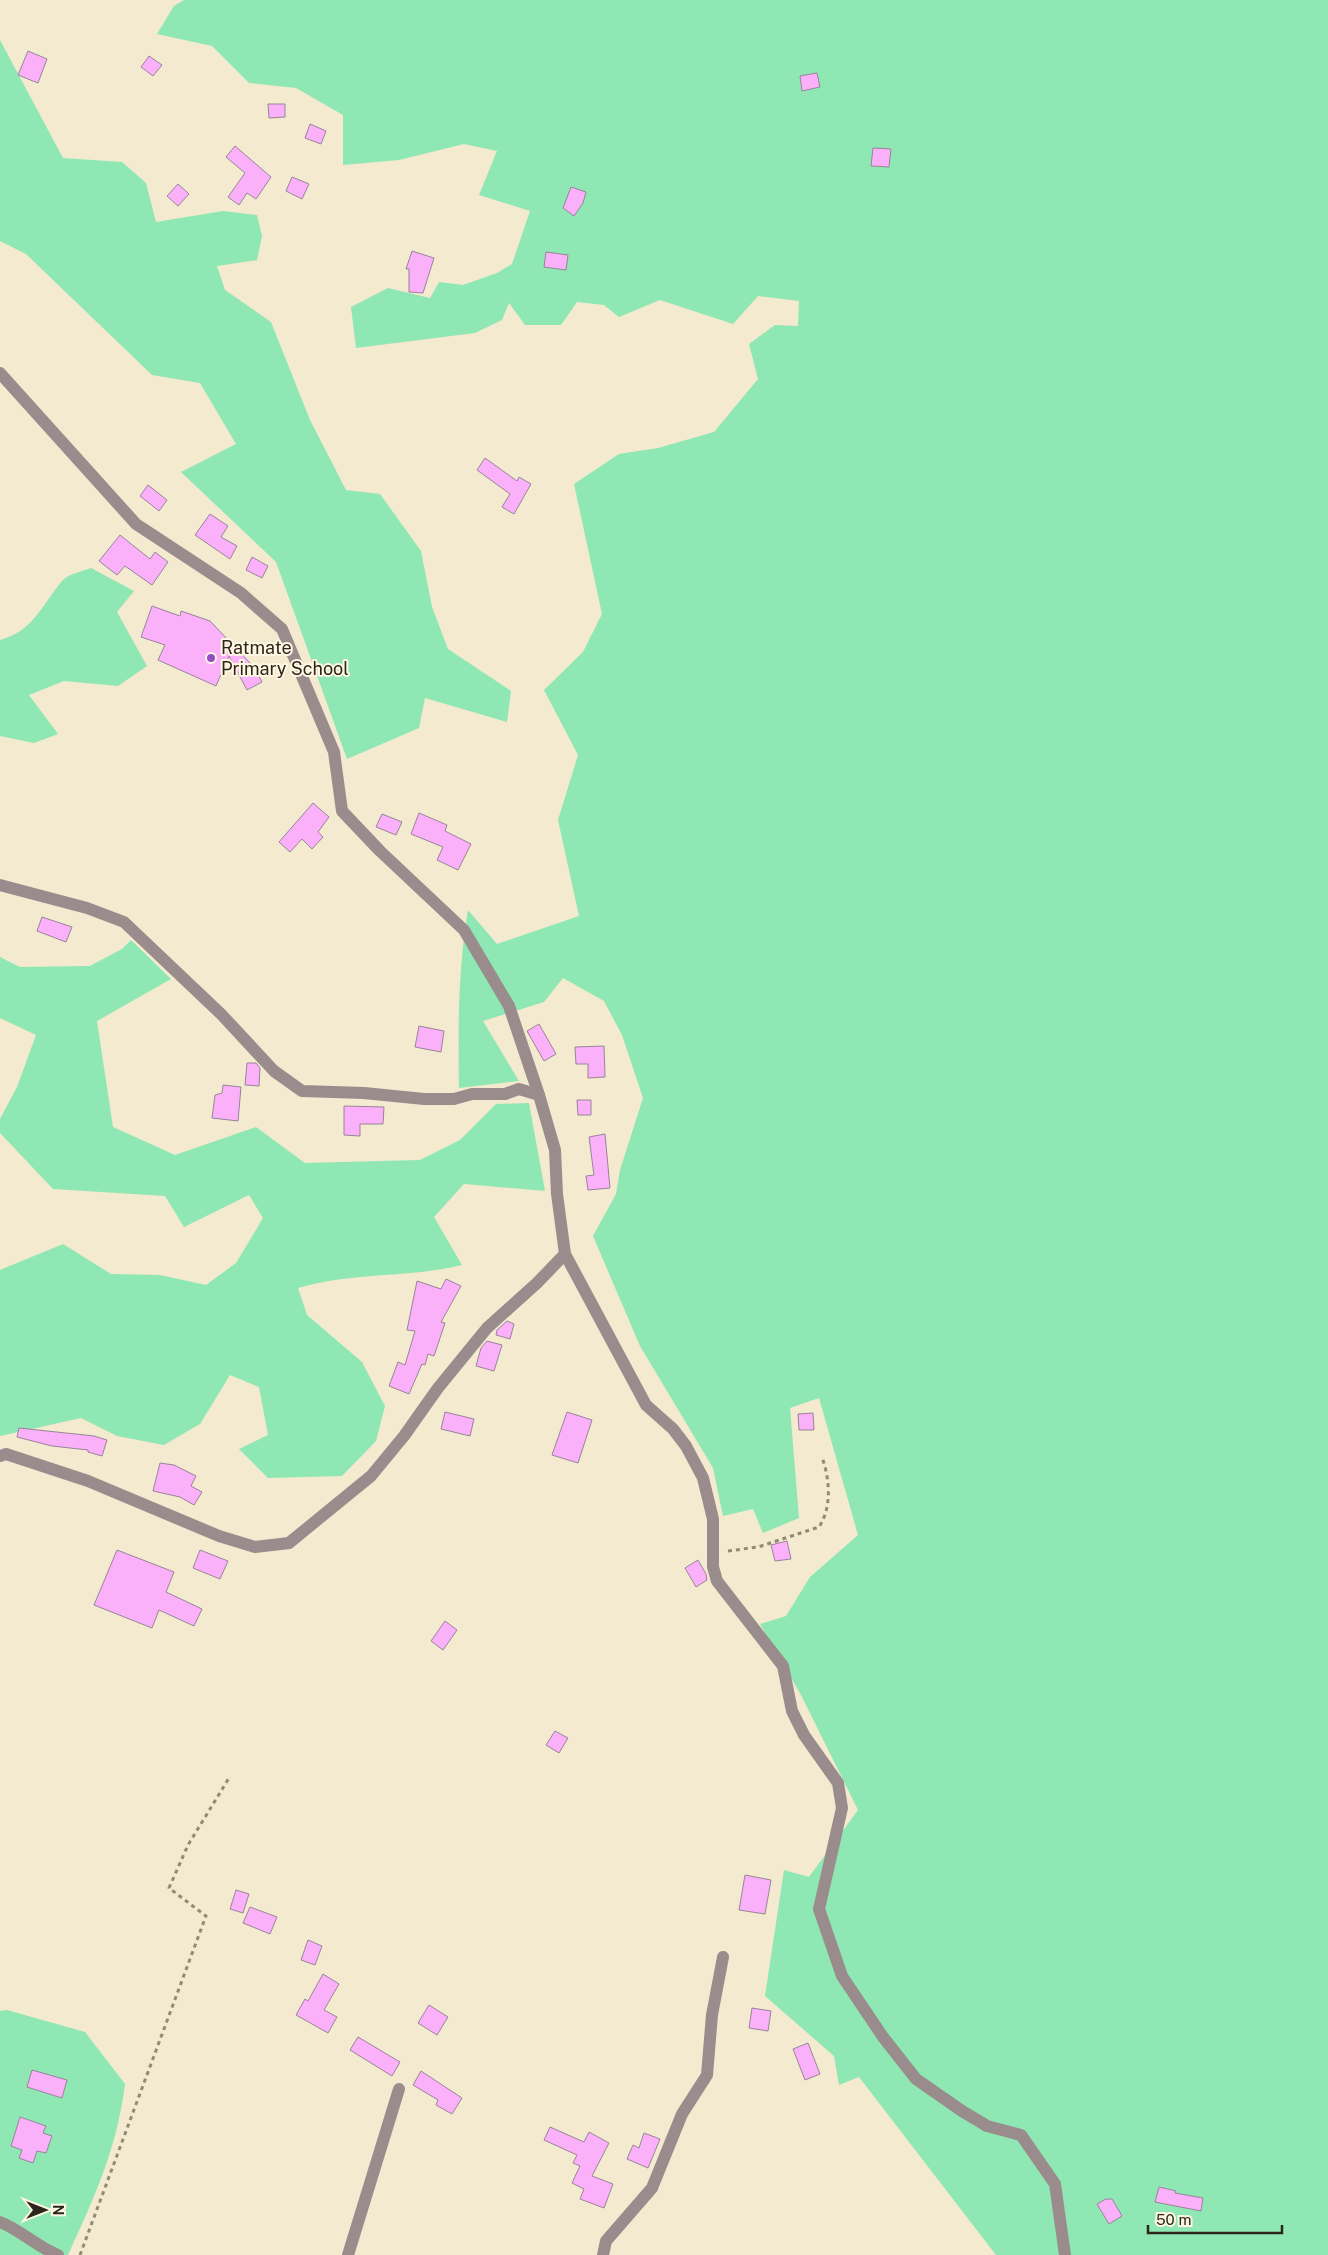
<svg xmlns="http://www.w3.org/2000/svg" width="1328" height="2255" font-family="'Public Sans',sans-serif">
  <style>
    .green { fill: #8fe7b3 }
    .building { fill: #fab1fa; stroke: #988498 }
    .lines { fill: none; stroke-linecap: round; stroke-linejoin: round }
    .path { stroke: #918a77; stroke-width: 3; stroke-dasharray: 4 4; stroke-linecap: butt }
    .street { stroke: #9a8c8d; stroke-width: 12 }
    .poi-dot { fill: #914ec3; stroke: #fff7e2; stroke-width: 2 }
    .labels { text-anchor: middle; stroke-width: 4; stroke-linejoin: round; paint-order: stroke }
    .poi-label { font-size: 18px; fill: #2a261c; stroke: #fff7e2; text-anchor: start }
  </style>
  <rect width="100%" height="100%" fill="#f3eacf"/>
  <g class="green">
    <path d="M184,0h1144v2255h-332l-137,-178 -20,8 -5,-29 -69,-60 19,-126 25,7 49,-67 -57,-115 -41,-71 26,-8 24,-39 48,-42 -39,-137 -29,10 9,110 -36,15 -10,-24 -30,7 -10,-48 -73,-122 -47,-110 23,-42 4,-24 23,-72 -21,-63 -18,-34 -41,-23 -19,24 -61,19 36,60 -60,7c-1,-62 -1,-117 9,-178l29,34 82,-28 -21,-96 20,-65 -34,-65 39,-38 19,-38 -28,-130 45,-30 39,-6 56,-16 44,-53 -9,-35 26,-19 23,1 1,-25 -41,-5 -25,28 -73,-24 -41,17 -15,-12 -27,-3 -16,23h-36l-16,-22 -7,17 -27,13 -119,15 -5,-41 37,-19 42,10 9,-16 24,3 34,-12 15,-9 18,-53 -51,-16 18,-44 -33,-7 -65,16 -56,5v-50l-47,-27 -47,-5 -37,-37 -55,-12 17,-28z"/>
    <polygon points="0,40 63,158 122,162 146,183 156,222 223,211 257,215 262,236 257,260 217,266 225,290 271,322 310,420 346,490 380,494 421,551 432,607 448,649 511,691 507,722 425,698 419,728 347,759 276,562 181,472 236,444 200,383 152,375 26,254 0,241"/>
    <path d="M91,568l43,23 -17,21 30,54 -29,20 -54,-5 -35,14 29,39 -24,9 -34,-7v-96c34,-9 42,-36 63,-60 6,-6 20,-9 28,-12z"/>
    <path d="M131,940l40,39 -74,42 16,106 62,28 81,-28 49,36 115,-3 40,-20 36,-36 33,-1 16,88 -81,-7 -30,33 28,48c-53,13 -111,7 -164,23l9,27 55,47 23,44 -9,35 -34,35 -74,2 -29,-29 29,-14 -9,-48 -29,-12 -30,49 -36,21 -47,-9 -36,-18 -81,18v-166l63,-26 48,30 49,1 46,10 30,-22 27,-45 -14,-23 -65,32 -19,-31 -112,-7 -53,-56v-14l17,-32 19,-52 -36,-17v-61l20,10 70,-1 32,-17z"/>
    <path d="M7,2010l78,22 40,52c-8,64 -30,112 -57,171h-68v-244z"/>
  </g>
  <g class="building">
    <polygon points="28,51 47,59 38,83 18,75"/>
    <polygon points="149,56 162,65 153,76 141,67"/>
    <polygon points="817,73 820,87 802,91 800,76"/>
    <polygon points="268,104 285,104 285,117 269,118"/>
    <polygon points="310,124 326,131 321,144 305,138"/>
    <polygon points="235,146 271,177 256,199 247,193 239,205 228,197 245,173 226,157"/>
    <polygon points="873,148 891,149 889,167 871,166"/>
    <polygon points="292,177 309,184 302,199 286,191"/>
    <polygon points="178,184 189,194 178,206 167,196"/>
    <polygon points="571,187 586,192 583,203 574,216 563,208"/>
    <polygon points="412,251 434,258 423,293 409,292 409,269 406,269"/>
    <polygon points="546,252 568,255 566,270 544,267"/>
    <polygon points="485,458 517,481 519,477 531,484 514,514 502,507 510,494 477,470"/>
    <polygon points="148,485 167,500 159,511 140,496"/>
    <polygon points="210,514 228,526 221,537 237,546 230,559 195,535"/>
    <polygon points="120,535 150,559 155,552 168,562 152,585 125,566 117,575 99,561"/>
    <polygon points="252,557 268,566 262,578 246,570"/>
    <polygon points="152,606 180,616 181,611 210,621 254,667 262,682 247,690 229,656 216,686 158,660 165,645 141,637"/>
    <polygon points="313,803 329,817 318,832 323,837 312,849 302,839 290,852 279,842"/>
    <polygon points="419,813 447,825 445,831 471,844 458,870 437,860 443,847 411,834"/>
    <polygon points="382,814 402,822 396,835 376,827"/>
    <polygon points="42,917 72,927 66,942 37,931"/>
    <polygon points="539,1024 556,1054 544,1061 527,1031"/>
    <polygon points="419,1026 444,1031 441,1052 415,1047"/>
    <polygon points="604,1046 605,1077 588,1078 588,1064 576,1064 575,1047"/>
    <polygon points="247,1063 256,1063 260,1068 259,1086 245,1085"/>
    <polygon points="223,1085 241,1087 238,1121 212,1118 215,1095 222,1093"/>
    <polygon points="577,1100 591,1100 591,1115 578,1115"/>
    <polygon points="344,1106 384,1107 383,1124 360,1124 360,1136 344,1135"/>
    <polygon points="605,1134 610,1188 588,1190 586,1176 594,1175 589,1137"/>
    <polygon points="446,1279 461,1286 441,1322 445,1323 434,1356 428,1354 425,1365 422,1364 409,1394 389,1386 398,1362 405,1365 415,1331 407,1330 417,1281 441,1289"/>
    <polygon points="507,1321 514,1324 510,1339 496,1335 497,1330"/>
    <polygon points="487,1341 502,1345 494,1371 476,1366 481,1348"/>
    <polygon points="445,1412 474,1419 470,1436 441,1429"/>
    <polygon points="567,1412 592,1420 578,1463 552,1455"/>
    <polygon points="813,1413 814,1430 799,1430 798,1414"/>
    <polygon points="19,1428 94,1436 107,1440 102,1456 88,1452 88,1450 52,1446 17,1437"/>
    <polygon points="160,1463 174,1465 196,1476 191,1486 202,1492 194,1505 180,1497 153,1491"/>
    <polygon points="787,1541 791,1559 775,1561 771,1545"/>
    <polygon points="117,1550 174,1572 166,1592 202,1609 194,1626 159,1610 152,1628 94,1605"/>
    <polygon points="200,1550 228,1561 220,1579 193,1568"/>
    <polygon points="698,1560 706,1574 707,1580 696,1587 685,1568"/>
    <polygon points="445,1621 457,1630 443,1650 431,1641"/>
    <polygon points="555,1731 568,1738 559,1753 546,1745"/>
    <polygon points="745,1875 771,1880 765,1914 739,1910"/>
    <polygon points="236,1890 249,1894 243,1913 230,1909"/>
    <polygon points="250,1907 277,1917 270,1934 243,1923"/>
    <polygon points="308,1940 322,1946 315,1965 301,1960"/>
    <polygon points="323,1974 339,1984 324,2010 337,2017 328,2033 296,2015 305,1999 308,2001"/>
    <polygon points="429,2005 448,2017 437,2035 418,2023"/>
    <polygon points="752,2008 771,2011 768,2031 749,2028"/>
    <polygon points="358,2037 400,2062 392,2076 350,2050"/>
    <polygon points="808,2043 820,2074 805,2080 793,2049"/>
    <polygon points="32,2070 67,2080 62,2098 27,2087"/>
    <polygon points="421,2071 462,2098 452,2114 436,2105 438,2100 413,2085"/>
    <polygon points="20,2117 46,2126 43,2133 52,2136 46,2153 37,2151 33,2163 19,2158 22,2150 11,2146"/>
    <polygon points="550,2127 584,2142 589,2132 609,2143 592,2176 613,2184 604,2208 580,2199 584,2189 572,2183 580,2166 573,2163 577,2155 544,2140"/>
    <polygon points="644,2133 660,2139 648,2168 627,2159 633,2145 639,2148"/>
    <polygon points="1159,2187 1176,2191 1175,2193 1203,2198 1201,2211 1155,2202"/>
    <polygon points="1106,2199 1112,2199 1122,2216 1109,2224 1097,2204"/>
  </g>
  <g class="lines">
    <g class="path">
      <path d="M728,1551l30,-4 61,-20c13,-20 11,-47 3,-70"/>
      <polyline points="80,2255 206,1916 169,1888 188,1845 229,1778"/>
    </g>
    <g class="street">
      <polyline points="0,373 136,524 241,593 282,629 334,752 342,811 380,851 464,930 509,1006 539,1095"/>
      <polyline points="0,885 87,908 124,922 221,1014 274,1071 302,1091 364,1093 424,1099 454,1099 472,1094 505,1094 519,1089 539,1095 555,1150 557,1194 565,1254 646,1405 673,1429 686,1446 703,1478 713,1519 713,1567 717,1581 783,1666 792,1711 804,1735 838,1783 842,1808 819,1909 842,1976 883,2037 916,2079 962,2111 987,2126 1021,2135 1055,2184 1065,2255"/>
      <polyline points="0,1456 6,1454 88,1481 219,1536 255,1547 289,1543 371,1476 404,1436 438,1388 487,1328 537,1283 565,1254"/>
      <path d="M0,2222c21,8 37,25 58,33"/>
      <polyline points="348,2255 399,2089"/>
      <polyline points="603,2255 606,2241 652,2188 682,2114 707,2075 712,2015 723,1957"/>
    </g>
  </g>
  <circle class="poi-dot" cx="211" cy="658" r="5"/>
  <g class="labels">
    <g class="poi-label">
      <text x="221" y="654">Ratmate<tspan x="221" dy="21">Primary School</tspan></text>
    </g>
  </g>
  <g transform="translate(45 2210) rotate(90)" stroke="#fff7e2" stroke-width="4" paint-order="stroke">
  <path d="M0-4L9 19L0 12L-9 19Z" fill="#2a261c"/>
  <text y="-8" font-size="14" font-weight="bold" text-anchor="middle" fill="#2a261c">N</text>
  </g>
  <path d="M1148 2225v8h134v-8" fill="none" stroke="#2a261c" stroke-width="2.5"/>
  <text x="1156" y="2225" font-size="15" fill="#2a261c" stroke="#fff7e2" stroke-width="4" paint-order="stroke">50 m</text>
</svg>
